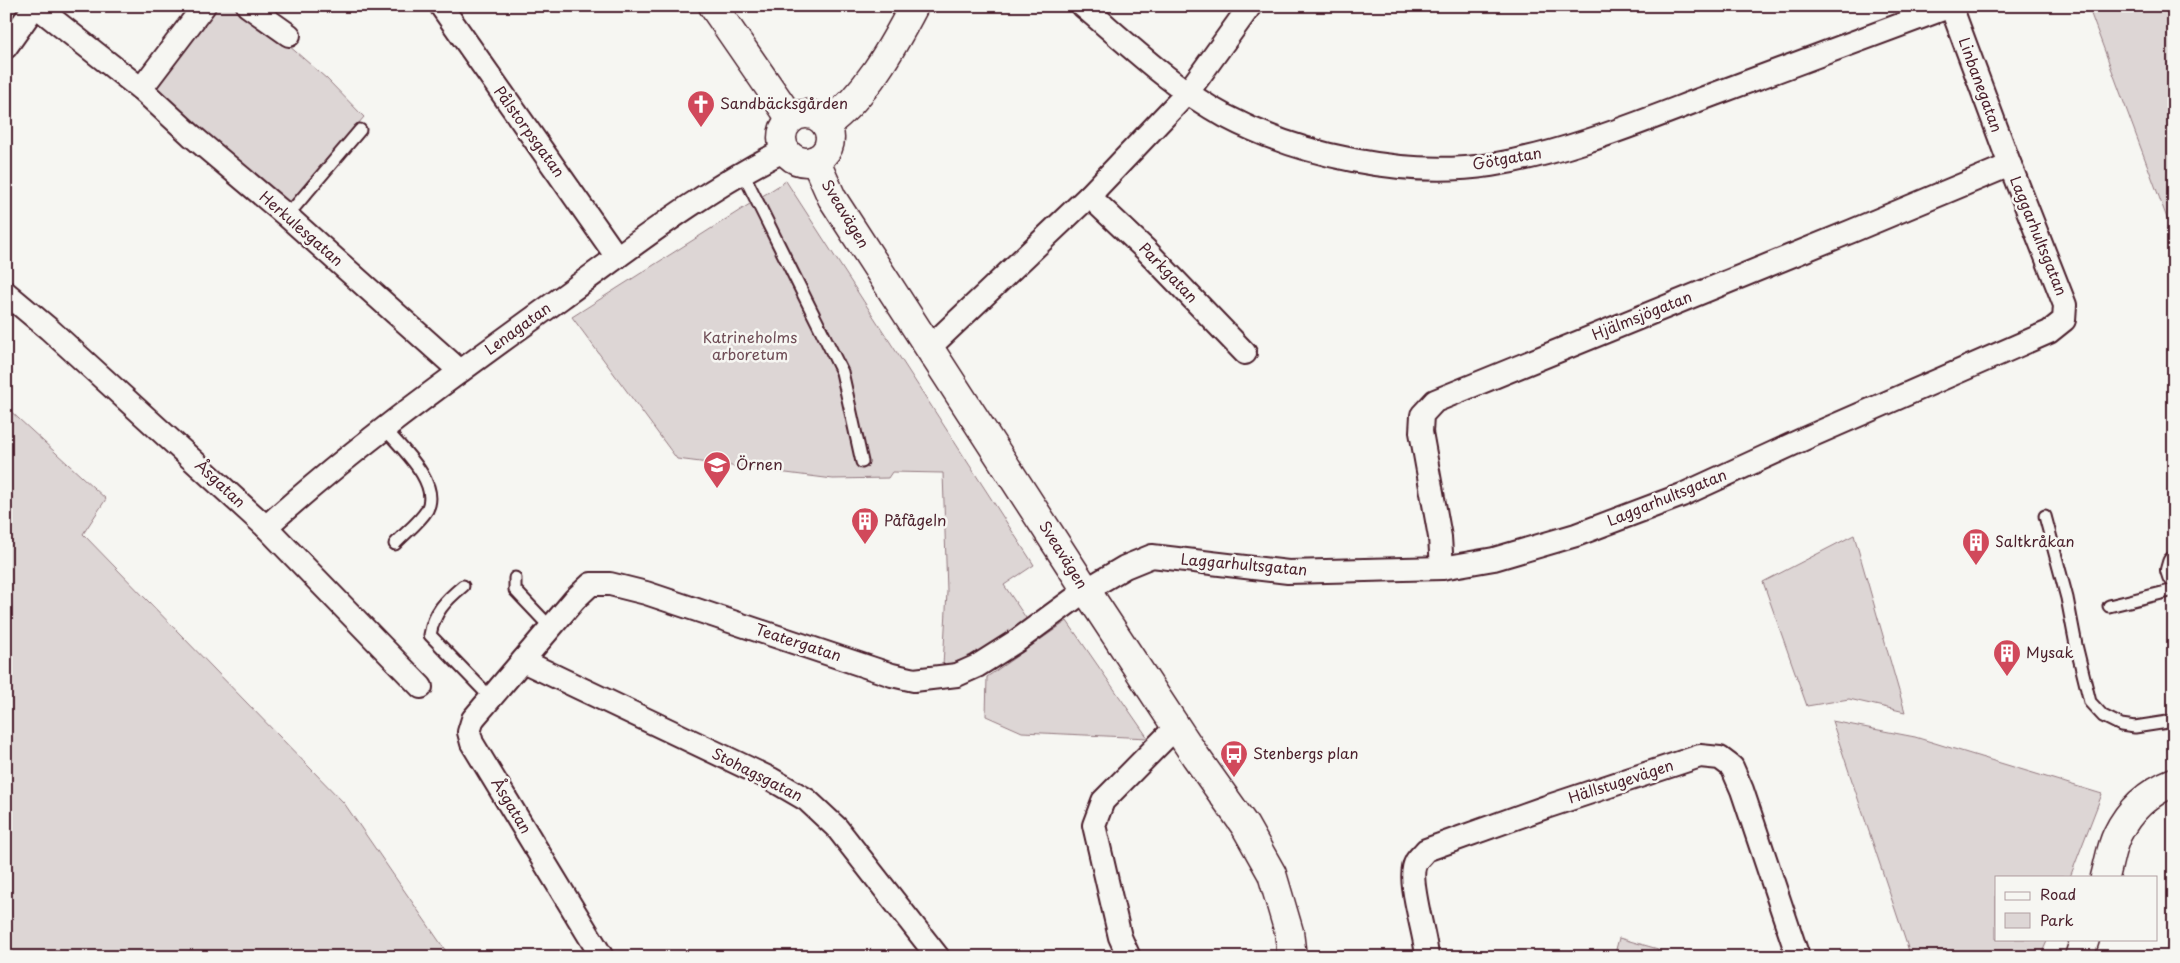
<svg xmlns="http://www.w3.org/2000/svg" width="2180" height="963" font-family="'Playpen Sans',sans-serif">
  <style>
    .green { fill: #ddd6d5; stroke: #947a80 }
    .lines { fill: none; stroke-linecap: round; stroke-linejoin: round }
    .service-casing { stroke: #4a1f2b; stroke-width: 15 }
    .minor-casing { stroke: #4a1f2b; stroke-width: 26 }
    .tertiary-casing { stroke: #4a1f2b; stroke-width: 31 }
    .service { stroke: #f6f6f2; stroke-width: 11 }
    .minor { stroke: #f6f6f2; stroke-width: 22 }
    .tertiary { stroke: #f6f6f2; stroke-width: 28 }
    .labels { text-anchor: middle; stroke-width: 5; stroke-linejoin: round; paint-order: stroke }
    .street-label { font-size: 15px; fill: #4a1f2b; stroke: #f6f6f2 }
    .poi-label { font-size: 15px; fill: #4a1f2b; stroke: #f6f6f2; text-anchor: start }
    .park-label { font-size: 15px; fill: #6f4d56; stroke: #f6f6f2 }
  </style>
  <rect width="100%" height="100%" fill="#f6f6f2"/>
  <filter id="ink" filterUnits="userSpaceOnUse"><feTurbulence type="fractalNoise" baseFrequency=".02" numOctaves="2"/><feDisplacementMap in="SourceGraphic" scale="10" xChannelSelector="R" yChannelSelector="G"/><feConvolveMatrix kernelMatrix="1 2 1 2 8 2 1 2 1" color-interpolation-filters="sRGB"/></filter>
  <g filter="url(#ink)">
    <g class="green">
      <polygon points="215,6 235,6 288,45 327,79 364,117 287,206 154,87"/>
      <polygon points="2088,6 2174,6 2174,237"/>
      <polygon points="786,181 1034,565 1004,585 1028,621 985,652 943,666 947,591 943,473 892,472 888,478 833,479 677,459 572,317"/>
      <polygon points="6,407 106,499 83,534 344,803 450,957 6,957"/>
      <polygon points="1854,535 1905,712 1849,699 1807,706 1763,582"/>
      <polygon points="1067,621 1148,738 1022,732 986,716 987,677"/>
      <polygon points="1832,721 1915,737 2102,794 2070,877 1996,877 1996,939 2048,939 2040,957 1911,957"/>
      <polygon points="1619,938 1658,949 1656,957 1614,957"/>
    </g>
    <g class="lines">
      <g class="service-casing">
        <g id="service">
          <polyline points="742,171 842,372 862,462"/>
          <polyline points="287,216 360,130"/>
          <path d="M385,429c16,19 56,54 42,81 -7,12 -23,24 -32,34"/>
          <polyline points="2045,516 2067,598 2076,645 2090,702 2103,716 2121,725 2135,727 2174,721"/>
          <polyline points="515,578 515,590 551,628"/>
          <path d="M463,586c-18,15 -29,26 -33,49l61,63"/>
          <polyline points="2109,606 2174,590"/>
        </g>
      </g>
      <g class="minor-casing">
        <g id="minor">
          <polyline points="36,6 141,89 191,135 287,216 460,371"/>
          <polyline points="248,6 289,35"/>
          <polyline points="441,6 617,257"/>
          <path d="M1083,6c45,38 90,82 142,110 76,40 181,62 266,49 76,-12 149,-43 221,-70 79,-29 159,-59 239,-89"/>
          <polyline points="6,47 35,6"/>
          <polyline points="141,89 204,6"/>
          <polyline points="1089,196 1146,250 1245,353"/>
          <polyline points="6,293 49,329 266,527 421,687"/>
          <polyline points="929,348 1089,196 1188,92 1250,6"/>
          <path d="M266,527c92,-84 195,-156 295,-229 72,-52 144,-109 224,-148"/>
          <polyline points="2174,563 2172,570 2174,576"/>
          <polyline points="1442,568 1440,537 1421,432 1422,415 1435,401 1852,231 2010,165"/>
          <polyline points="523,661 771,779 807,800 837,828 938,957"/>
          <polyline points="602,957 472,743 469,732 473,719 575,599 591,584 610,584 646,593 892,675 914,680 957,675 977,666 1018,640 1086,590 1125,567 1152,556 1288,572 1442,568 1494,559 1576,535 1682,495 1806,438 2049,332 2064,320 2065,305 2010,165 1951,6"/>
          <polyline points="1129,957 1120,937 1094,825 1103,801 1176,727"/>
          <path d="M1427,957c-1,-23 -21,-78 -11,-95 2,-4 7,-8 10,-12l120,-43 154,-51 20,2 12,9 10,23 56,167"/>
        </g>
      </g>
      <g class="tertiary-casing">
        <g id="tertiary">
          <polyline points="713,6 791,119"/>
          <circle cx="806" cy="138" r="24"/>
          <path d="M826,125c40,-30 65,-75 88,-119"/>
          <polyline points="815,160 832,198 1086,590 1196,757 1245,826 1272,874 1289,932 1292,957"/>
          <path d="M2105,877c4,-14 6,-30 12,-42 12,-25 32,-43 57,-53"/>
          <polyline points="2079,957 2085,939"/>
        </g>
      </g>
      <use href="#service" class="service"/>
      <use href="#minor" class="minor"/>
      <use href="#tertiary" class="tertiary"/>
    </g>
  </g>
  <defs>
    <g id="church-pin" transform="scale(1.4375)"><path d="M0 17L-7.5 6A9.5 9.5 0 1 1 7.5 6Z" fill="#d1495b" stroke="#f6f6f2"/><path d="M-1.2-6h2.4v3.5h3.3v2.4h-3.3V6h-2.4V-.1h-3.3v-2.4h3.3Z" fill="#fff"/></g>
    <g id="school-pin" transform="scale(1.4375)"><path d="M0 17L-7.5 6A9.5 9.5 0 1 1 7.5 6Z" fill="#d1495b" stroke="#f6f6f2"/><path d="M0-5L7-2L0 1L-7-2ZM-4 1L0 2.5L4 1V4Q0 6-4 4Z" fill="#fff"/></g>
    <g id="building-pin" transform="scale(1.4375)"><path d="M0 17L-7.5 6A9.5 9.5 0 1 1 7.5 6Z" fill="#d1495b" stroke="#f6f6f2"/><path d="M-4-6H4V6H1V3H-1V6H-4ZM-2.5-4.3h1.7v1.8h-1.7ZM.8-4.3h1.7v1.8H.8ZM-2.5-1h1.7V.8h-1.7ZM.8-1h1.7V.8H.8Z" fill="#fff"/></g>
    <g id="bus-pin" transform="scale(1.4375)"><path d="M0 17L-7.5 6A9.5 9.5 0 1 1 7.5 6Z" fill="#d1495b" stroke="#f6f6f2"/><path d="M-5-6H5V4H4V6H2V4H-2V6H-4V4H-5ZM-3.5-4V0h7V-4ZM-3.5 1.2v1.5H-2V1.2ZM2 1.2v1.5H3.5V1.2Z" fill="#fff"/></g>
  </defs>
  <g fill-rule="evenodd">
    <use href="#church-pin" x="701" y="104"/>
    <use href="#school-pin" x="717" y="465"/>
    <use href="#building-pin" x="865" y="521"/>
    <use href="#building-pin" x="1976" y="542"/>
    <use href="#building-pin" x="2007" y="653"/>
    <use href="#bus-pin" x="1234" y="754"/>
  </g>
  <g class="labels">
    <g class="street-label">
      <text transform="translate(1980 85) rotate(70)" y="5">Linbanegatan</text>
      <text transform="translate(529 132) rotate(54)" y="5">Pålstorpsgatan</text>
      <text transform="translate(1507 159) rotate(-10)" y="5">Götgatan</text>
      <text transform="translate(845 214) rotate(59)" y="5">Sveavägen</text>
      <text transform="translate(301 229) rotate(41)" y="5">Herkulesgatan</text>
      <text transform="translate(2038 236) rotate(68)" y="5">Laggarhultsgatan</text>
      <text transform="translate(1168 273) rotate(46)" y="5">Parkgatan</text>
      <text transform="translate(1642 316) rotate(-22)" y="5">Hjälmsjögatan</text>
      <text transform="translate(518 329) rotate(-36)" y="5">Lenagatan</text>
      <text transform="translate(220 484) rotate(43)" y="5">Åsgatan</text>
      <text transform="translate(1667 498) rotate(-22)" y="5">Laggarhultsgatan</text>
      <text transform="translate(1063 555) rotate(58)" y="5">Sveavägen</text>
      <text transform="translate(1244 565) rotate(5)" y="5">Laggarhultsgatan</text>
      <text transform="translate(798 643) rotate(18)" y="5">Teatergatan</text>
      <text transform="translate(757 775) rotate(27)" y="5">Stohagsgatan</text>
      <text transform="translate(1621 782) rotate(-18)" y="5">Hällstugevägen</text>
      <text transform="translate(511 806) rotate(59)" y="5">Åsgatan</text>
    </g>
    <g class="poi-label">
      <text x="720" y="109">Sandbäcksgården</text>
      <text x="736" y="470">Örnen</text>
      <text x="884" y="526">Påfågeln</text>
      <text x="1995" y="547">Saltkråkan</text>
      <text x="2026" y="658">Mysak</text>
      <text x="1253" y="759">Stenbergs plan</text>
    </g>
    <g class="park-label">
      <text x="750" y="343">Katrineholms<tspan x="750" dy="17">arboretum</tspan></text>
    </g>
  </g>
  <rect width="2180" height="963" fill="none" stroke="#f6f6f2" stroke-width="25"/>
  <rect x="12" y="12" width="2155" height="938" fill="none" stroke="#4a1f2b" stroke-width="2" filter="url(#ink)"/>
  <rect x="1995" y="876" width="162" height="65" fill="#f6f6f2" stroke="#b1a0a2"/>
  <rect x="2005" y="892" width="25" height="8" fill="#f6f6f2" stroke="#b1a0a2"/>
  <text x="2040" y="900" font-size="15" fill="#4a1f2b">Road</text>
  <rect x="2005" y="913" width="25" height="15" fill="#ddd6d5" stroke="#b1a0a2"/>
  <text x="2040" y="926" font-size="15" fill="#4a1f2b">Park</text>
</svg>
